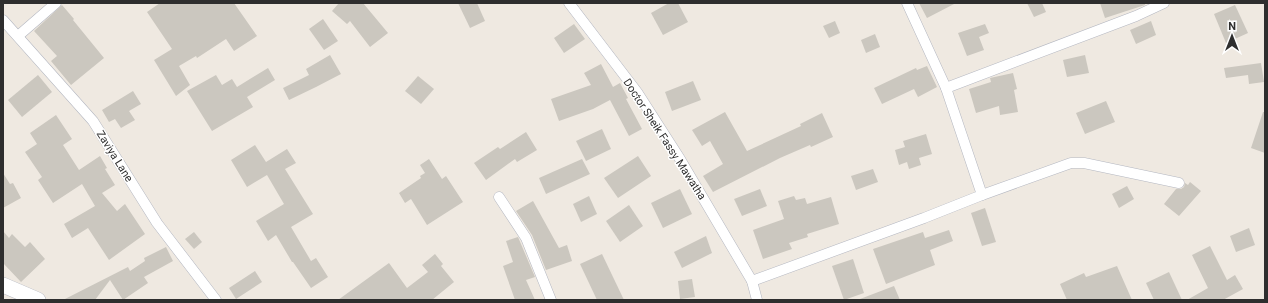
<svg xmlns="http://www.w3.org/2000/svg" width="1268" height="303" font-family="Roboto,sans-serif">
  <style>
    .building { fill: #cbc7bf }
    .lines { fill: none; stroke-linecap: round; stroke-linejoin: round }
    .street-casing { stroke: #b4b7c1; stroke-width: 11 }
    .secondary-casing { stroke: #b4b7c1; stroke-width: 16 }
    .street { stroke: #fff; stroke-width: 10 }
    .secondary { stroke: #fff; stroke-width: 15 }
    .labels { text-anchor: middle; stroke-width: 3; stroke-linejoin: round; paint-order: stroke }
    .street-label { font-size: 11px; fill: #2e2e2e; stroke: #fff }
  </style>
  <rect width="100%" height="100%" fill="#efe9e1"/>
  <g class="building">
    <polygon points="160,3 234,3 257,36 234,51 226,39 197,58 196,56 179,66 190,85 176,96 154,60 172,49 147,12"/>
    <polygon points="339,3 363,3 388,33 370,47 350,21 347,24 332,11"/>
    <polygon points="458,3 477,3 485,21 470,28"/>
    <polygon points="669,3 678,3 688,22 663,35 651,13"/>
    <polygon points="919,3 956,3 927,18"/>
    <polygon points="1027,3 1042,3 1046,12 1034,17"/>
    <polygon points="1100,3 1145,3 1145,5 1105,18"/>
    <polygon points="62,5 74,19 73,20 104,58 71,85 51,61 57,56 34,31"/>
    <polygon points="1235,5 1248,33 1226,43 1214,14"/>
    <polygon points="323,19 338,41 324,50 309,29"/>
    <polygon points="835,21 840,33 829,38 823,26"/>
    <polygon points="1151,21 1156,35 1136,44 1130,30"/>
    <polygon points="574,24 585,39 564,53 554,38"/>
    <polygon points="985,24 989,33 979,37 984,50 967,56 958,33"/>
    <polygon points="875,34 880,47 866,53 861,40"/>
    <polygon points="330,55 341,74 316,87 289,100 283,88 309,75 306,69"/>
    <polygon points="1085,55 1089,73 1067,77 1063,60"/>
    <polygon points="1261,63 1264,82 1249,84 1248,75 1226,78 1224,68"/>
    <polygon points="601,64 613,87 620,83 628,98 626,99 642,129 629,136 610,100 593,109 559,121 551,99 591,85 584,73"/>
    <polygon points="927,66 937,87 918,97 914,89 882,104 874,88 916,68 917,70"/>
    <polygon points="268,68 275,80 247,97 253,107 212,131 187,91 216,75 222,85 232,79 237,87"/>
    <polygon points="1013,73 1017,89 1014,90 1018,112 1000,115 999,106 976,113 969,89 991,82 990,78"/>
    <polygon points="38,75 52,92 22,117 8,100"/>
    <polygon points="418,76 434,89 421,104 405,91"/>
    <polygon points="693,81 701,100 672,111 665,92"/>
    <polygon points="133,91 141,104 129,111 135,120 121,128 115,119 109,122 102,110"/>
    <polygon points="1106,101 1115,122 1085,134 1076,113"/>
    <polygon points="725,112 747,151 801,126 800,124 822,113 833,137 811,147 810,145 780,158 713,192 703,176 723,164 710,141 702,146 692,130"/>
    <polygon points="1263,112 1265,112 1265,153 1251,148"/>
    <polygon points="56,115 72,139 63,145 79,170 100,156 107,168 105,169 115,185 102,193 117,211 125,204 145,234 109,260 88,228 72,238 64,224 95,206 82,184 53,203 38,180 42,177 25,152 37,144 30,133"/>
    <polygon points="602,129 611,149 586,161 576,141"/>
    <polygon points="526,132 537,150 517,162 515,159 486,180 474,163 498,147 500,149"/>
    <polygon points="926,134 932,154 919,158 921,165 909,169 907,162 899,165 895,150 905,147 903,141"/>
    <polygon points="255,145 266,162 287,149 296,163 285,169 313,214 291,227 311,261 316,258 328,277 311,288 293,262 292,262 276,235 268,241 256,221 284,204 267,175 247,187 231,160"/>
    <polygon points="638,156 651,176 618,198 604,178"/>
    <polygon points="429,159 442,179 446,176 463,202 427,225 411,199 405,203 399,193 421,178 420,176 425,173 420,165"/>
    <polygon points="582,159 590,174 546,194 539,178"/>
    <polygon points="873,169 878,182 856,190 851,176"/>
    <polygon points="3,173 10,184 13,183 21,198 3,208"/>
    <polygon points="1190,182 1201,191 1179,216 1164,204 1176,189 1181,189 1184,187 1185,183 1188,185"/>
    <polygon points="1127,186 1134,199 1119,208 1112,194"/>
    <polygon points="680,189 692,214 663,228 651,203"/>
    <polygon points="760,189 767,206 742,216 734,199"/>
    <polygon points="589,196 597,214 581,222 573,204"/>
    <polygon points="794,196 796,200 805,198 807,204 831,197 839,224 807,234 808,237 789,243 792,249 763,259 753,230 784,219 778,201"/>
    <polygon points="533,201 559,248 567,245 572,261 546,270 532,235 516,211"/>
    <polygon points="629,205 643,226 620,242 606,221"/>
    <polygon points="985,208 996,242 982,246 971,213"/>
    <polygon points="1249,228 1255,245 1236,252 1230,236"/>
    <polygon points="949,230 953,241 930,250 935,265 886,284 873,249 923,232 925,238"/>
    <polygon points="3,231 9,238 12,234 25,247 30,242 45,259 21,282 3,263"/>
    <polygon points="194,232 202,242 194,249 185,239"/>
    <polygon points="706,236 712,253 682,268 674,252"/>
    <polygon points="518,237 535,277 526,280 535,300 515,300 503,266 513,262 506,241"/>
    <polygon points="1210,246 1227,280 1235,275 1243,289 1223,300 1187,300 1208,288 1192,255"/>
    <polygon points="166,247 173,261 144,277 148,283 123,300 110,280 95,300 63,300 128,267 130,271 145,261 144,258"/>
    <polygon points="435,254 443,264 441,266 454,282 432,300 338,300 389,263 407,288 428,272 422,265"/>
    <polygon points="602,254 624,300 597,300 580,264"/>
    <polygon points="853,259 864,293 844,300 832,266"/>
    <polygon points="1117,266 1132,300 1067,300 1060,284 1084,273 1086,277"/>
    <polygon points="255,271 262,282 236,299 229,288"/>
    <polygon points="1169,272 1182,300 1154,300 1146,283"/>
    <polygon points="692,279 695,297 680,299 678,281"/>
    <polygon points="894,286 900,300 860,300 860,299"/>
  </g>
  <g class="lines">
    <g class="street-casing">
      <g id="street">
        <polyline points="569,3 637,92 680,159 752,281 757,300"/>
        <polyline points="3,20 93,121 157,223 216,300"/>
        <polyline points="18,36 56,3"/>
        <polyline points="946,88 1136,16 1164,3"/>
        <polyline points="982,195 1071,163 1084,163 1179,183"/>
        <polyline points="499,197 526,238 551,300"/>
        <polyline points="752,281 924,218 982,195 946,88 907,3"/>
      </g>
    </g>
    <g class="secondary-casing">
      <polyline id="secondary" points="3,285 38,300"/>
    </g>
    <use href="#street" class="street"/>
    <use href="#secondary" class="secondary"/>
  </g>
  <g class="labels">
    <g class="street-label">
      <text transform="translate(665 139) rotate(57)" y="4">Doctor Sheik Fassy Mawatha</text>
      <text transform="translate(115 156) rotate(58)" y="4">Zaviya Lane</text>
    </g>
  </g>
  <rect width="1268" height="303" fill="none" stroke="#2e2e2e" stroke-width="8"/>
  <g transform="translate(1232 36)" stroke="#ffffff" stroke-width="3" paint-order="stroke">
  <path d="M0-3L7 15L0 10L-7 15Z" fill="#2e2e2e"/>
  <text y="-6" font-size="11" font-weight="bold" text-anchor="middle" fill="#2e2e2e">N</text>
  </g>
</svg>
